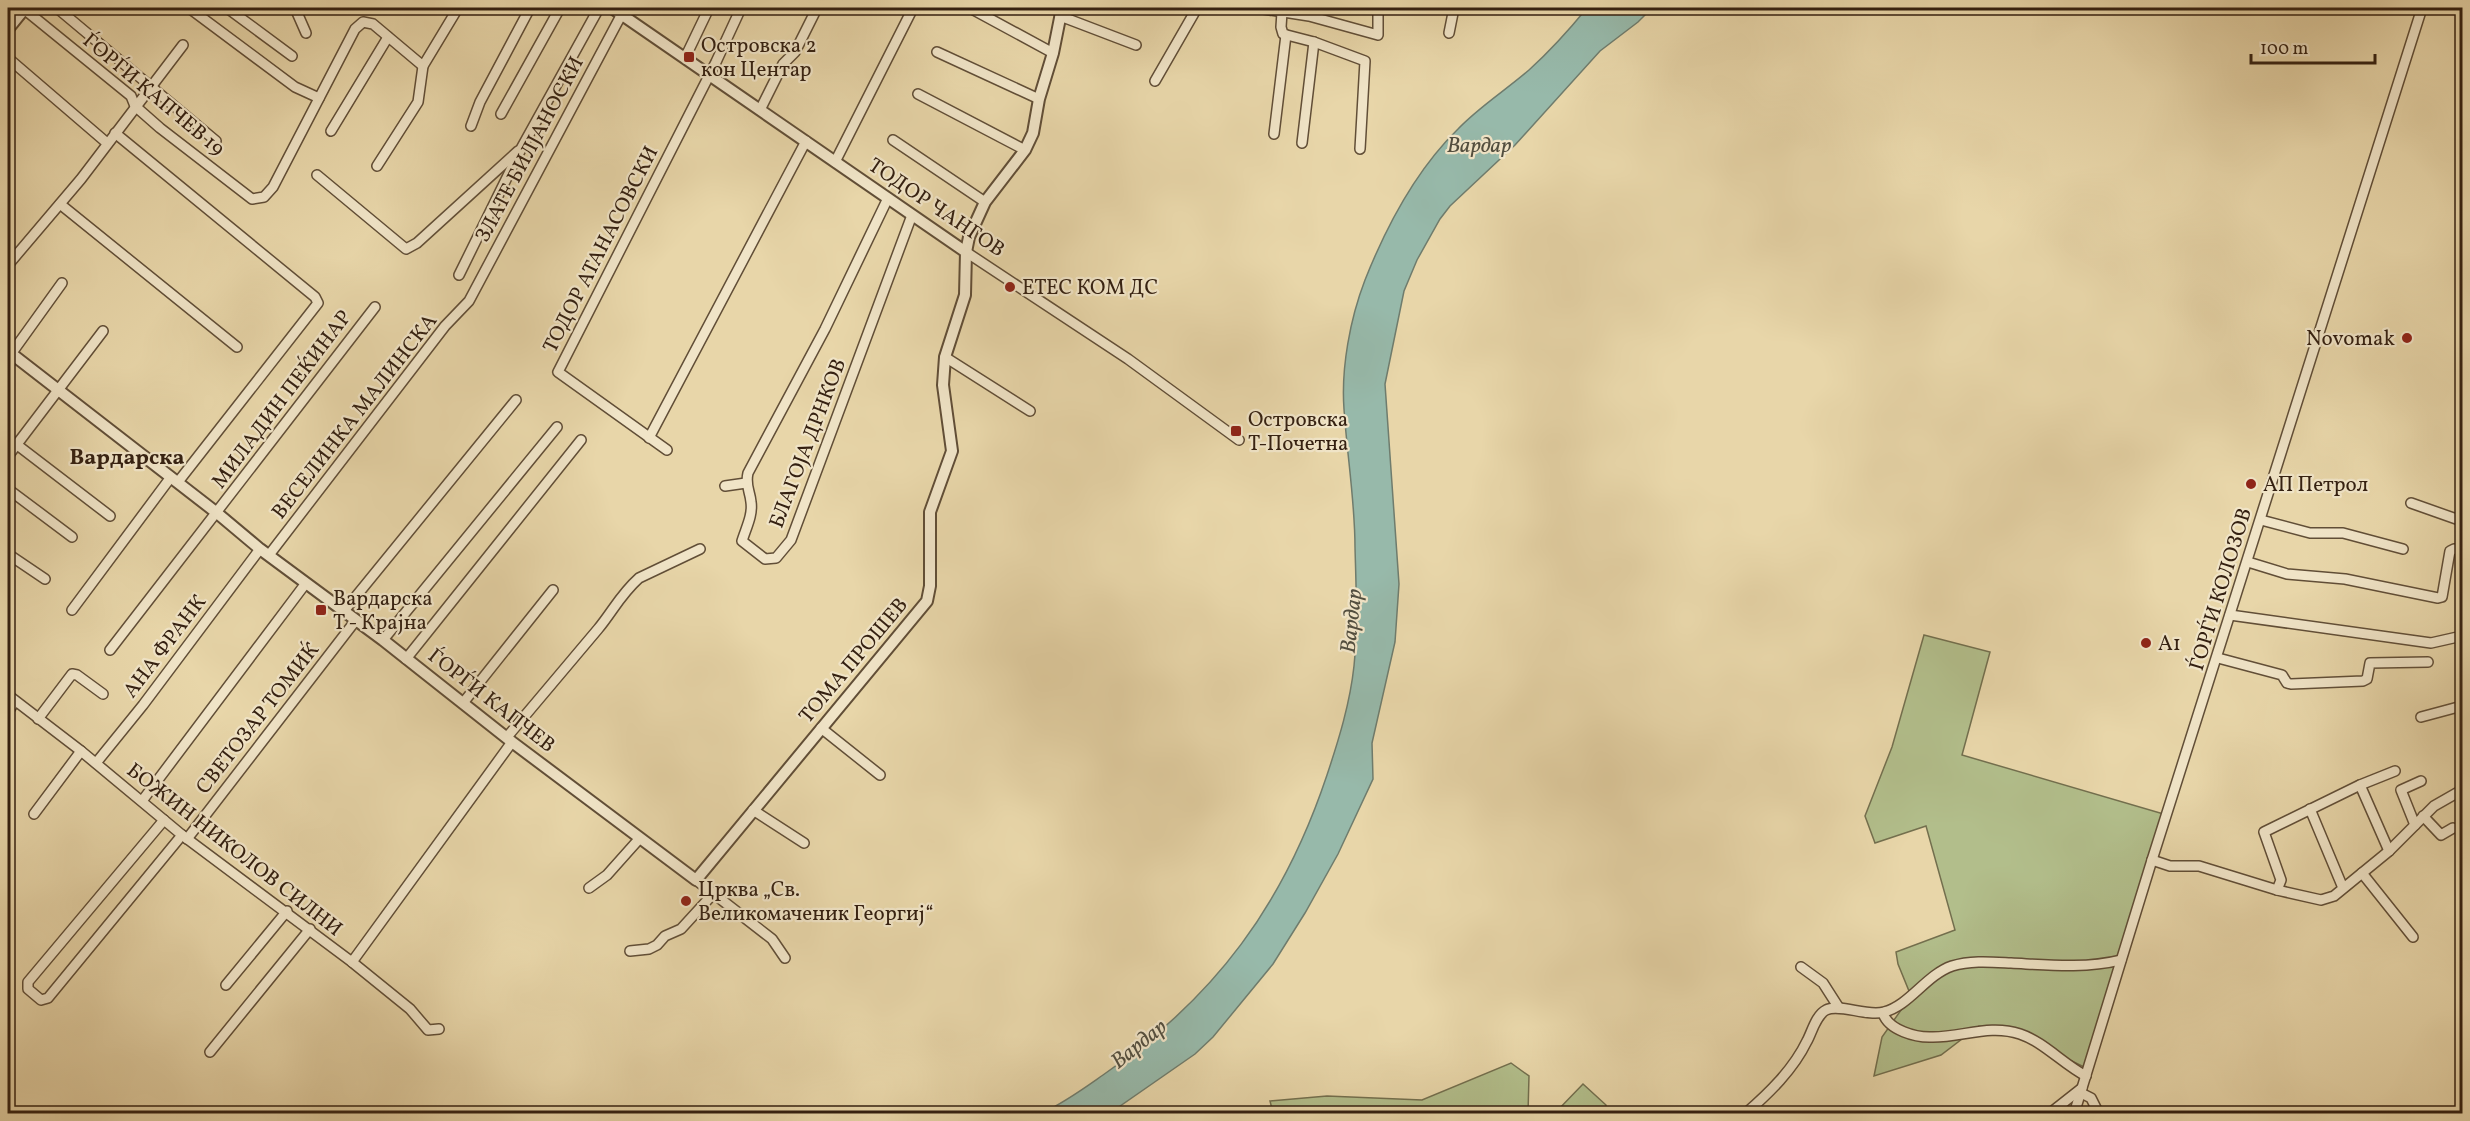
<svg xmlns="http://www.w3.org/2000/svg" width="2470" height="1121" font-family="Vollkorn,serif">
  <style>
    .green { fill: #b2be8b; stroke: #736f4e; stroke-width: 1.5 }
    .water { fill: #97b9aa; stroke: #6f7c6d; stroke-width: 1.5 }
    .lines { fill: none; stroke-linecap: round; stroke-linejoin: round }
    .minor-casing { stroke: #614e37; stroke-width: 12 }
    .tertiary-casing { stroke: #614e37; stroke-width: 14 }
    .minor { stroke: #f0e4c7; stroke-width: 9 }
    .tertiary { stroke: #f0e4c7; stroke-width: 10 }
    .poi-dot { fill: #8f2418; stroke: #f0e4c7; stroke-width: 2 }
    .labels { text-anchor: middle; stroke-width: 4.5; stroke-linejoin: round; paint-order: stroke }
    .poi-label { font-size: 21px; fill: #342011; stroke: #f0e4c7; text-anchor: start }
    .street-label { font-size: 21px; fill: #342011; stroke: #f0e4c7 }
    .water-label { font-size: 22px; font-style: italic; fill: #524e3f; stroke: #f0e4c7 }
    .neighbourhood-label { font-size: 22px; font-weight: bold; fill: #342011; stroke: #f0e4c7 }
  </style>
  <rect width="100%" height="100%" fill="#e8d6a9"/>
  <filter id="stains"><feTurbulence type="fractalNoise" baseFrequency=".00333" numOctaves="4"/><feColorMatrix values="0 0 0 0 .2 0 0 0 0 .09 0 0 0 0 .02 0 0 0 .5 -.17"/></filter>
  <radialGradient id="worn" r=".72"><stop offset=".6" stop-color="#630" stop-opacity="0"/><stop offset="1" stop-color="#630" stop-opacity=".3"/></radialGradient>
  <g class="green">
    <polygon points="1924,635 1990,652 1962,755 2167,815 2088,1069 2023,1037 1979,1026 1941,1055 1874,1076 1882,1037 1911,996 1898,964 1896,952 1955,930 1926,826 1875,843 1865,816 1892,747"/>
    <polygon points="1511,1063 1529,1076 1528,1113 1273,1113 1270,1101 1327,1096 1422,1100"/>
    <polygon points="1583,1084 1606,1105 1606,1113 1555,1113"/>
  </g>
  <path class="water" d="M1587,8h65l-14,14 -38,29 -85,94 -65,61 -10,13 -23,41 -13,31 -19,93 14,200 -4,58 -23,101 1,36 -35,75 -33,59 -32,51 -60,73 -18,17 -85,59h-68c22,-10 41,-24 61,-38 113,-78 181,-171 224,-300 12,-36 23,-72 27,-109 4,-39 2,-80 1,-119 0,-46 -8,-92 -11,-138 -3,-41 6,-90 21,-129 21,-53 52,-111 93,-151 21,-22 48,-39 71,-59 21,-19 40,-40 58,-62z"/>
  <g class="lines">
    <g class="minor-casing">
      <g id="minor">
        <polyline points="57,8 216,141"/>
        <polyline points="189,8 295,87 319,98"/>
        <polyline points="227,8 292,56"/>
        <polyline points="295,8 306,33"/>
        <polyline points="970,8 1053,53"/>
        <polyline points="1257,8 1309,16 1378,35 1378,8"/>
        <polyline points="24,9 131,96 135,106 160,128 252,199 264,197 273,187 355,29 363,22 373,24 423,66"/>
        <polyline points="1282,12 1281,27 1283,34 1314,42 1365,61 1360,149"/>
        <polyline points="1060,16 1136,45"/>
        <polyline points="1449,33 1454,8"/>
        <polyline points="937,52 1039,99"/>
        <polyline points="8,58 107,143"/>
        <polyline points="685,58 709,8"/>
        <polyline points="1155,81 1197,8"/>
        <polyline points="918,94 1025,150"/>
        <polyline points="760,110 783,64 795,52 817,8"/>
        <polyline points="501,114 560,8"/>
        <polyline points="471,126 480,102 530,8"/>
        <polyline points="331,131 388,37"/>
        <polyline points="115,133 315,297 318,303 178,482"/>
        <polyline points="1274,134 1286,35"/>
        <polyline points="893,140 985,202"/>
        <polyline points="1302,143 1314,42"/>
        <polyline points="835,162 913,8"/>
        <polyline points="377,166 418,102 423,66 458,8"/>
        <polyline points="317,175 406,249 417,243 518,151"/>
        <path d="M888,198l-63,131 -77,144c-3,12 2,18 3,29 2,13 -5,26 -9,39l23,18 11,-1 15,-18 121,-325"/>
        <polyline points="60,204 237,347"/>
        <polyline points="966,252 1128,359 1239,440"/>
        <polyline points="8,265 81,179 183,45"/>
        <polyline points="459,275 522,147 599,8"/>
        <polyline points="11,354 62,283"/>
        <polyline points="945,357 1030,411"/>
        <polyline points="649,438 806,141"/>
        <polyline points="16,444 110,516"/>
        <polyline points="667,450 558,372 716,62 741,8"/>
        <polyline points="8,456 103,331"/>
        <polyline points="725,486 746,483"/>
        <polyline points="8,489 72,537"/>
        <polyline points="2411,503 2462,521"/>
        <polyline points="2261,520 2310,533 2343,533 2403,549"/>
        <polyline points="8,554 45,579"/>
        <polyline points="269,555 445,326 469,301 625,8"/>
        <polyline points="2248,562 2287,574 2345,579 2438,598 2442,597 2450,551 2454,549 2462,549"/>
        <polyline points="72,610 171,477"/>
        <polyline points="344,611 516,400"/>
        <polyline points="2230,615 2431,643 2462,636"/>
        <polyline points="383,640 557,427"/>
        <polyline points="110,650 375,307"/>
        <polyline points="2218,658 2282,675 2287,683 2291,684 2363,681 2367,679 2370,663 2428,662"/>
        <polyline points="406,659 581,440"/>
        <polyline points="8,695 81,751 182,835 352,962 410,1009 428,1030 439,1029"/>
        <polyline points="463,703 553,590"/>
        <polyline points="8,712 15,701"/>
        <polyline points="2421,717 2462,706"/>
        <polyline points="38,719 72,674 77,675 103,694"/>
        <polyline points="821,728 880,775"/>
        <path d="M507,737c30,-36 61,-72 91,-108 15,-18 22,-34 41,-51l61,-29"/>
        <polyline points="96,763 143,705 260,549"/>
        <polyline points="2360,785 2389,851"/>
        <polyline points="142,801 306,583"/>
        <polyline points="2310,809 2343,888"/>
        <polyline points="753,810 804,843"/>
        <polyline points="34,814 81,751"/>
        <polyline points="2423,816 2441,835 2453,828"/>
        <polyline points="164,820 28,982 28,989 41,1000 48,998 182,835"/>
        <polyline points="2415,825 2401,790 2421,781"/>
        <polyline points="187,839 356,620"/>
        <polyline points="2152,860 2170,866 2199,866 2277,890 2321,900 2334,896 2389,851 2434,806 2462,790"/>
        <polyline points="2362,873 2413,937"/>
        <polyline points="696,880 772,939 785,958"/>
        <polyline points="589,888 607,875 640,838"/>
        <polyline points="2277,890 2281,880 2264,832 2360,785 2395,771"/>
        <polyline points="630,951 649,949 657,945 665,936 681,929 713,894"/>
        <polyline points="352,962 512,742"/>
        <polyline points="1801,967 1823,983 1839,1008"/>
        <polyline points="226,985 287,911"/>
        <path d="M1883,1013c5,17 33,25 50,24 30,0 57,-13 87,-3 24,8 43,30 66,42"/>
        <polyline points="210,1052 310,929"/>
        <polyline points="2081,1093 2091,1098 2099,1114"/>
        <path d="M1745,1114c24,-21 48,-44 62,-73 5,-9 9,-26 19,-31 13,-7 41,7 58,2 25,-6 42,-37 68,-46 19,-6 40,-4 59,-3 37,2 73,6 110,-3"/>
        <polyline points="2049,1114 2082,1088"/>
        <polyline points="2074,1114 2152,860 2422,8"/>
      </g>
    </g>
    <g class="tertiary-casing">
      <g id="tertiary">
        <polyline points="612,8 966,252"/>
        <polyline points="8,29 25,8"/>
        <polyline points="8,351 217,513 260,549 383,640 512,742 696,880 927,601 930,586 930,512 952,451 943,385 945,357 965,295 966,252 969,237 985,202 1025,150 1033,133 1039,99 1053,53 1062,8"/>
      </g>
    </g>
    <use href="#minor" class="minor"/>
    <use href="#tertiary" class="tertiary"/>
  </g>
  <g class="poi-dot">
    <rect x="683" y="51" width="12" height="12" rx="3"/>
    <circle cx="1010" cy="287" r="6"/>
    <circle cx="2407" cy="338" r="6"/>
    <rect x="1230" y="425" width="12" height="12" rx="3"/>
    <circle cx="2251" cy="484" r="6"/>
    <rect x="315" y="604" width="12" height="12" rx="3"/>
    <circle cx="2146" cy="643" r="6"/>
    <circle cx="686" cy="901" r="6"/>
  </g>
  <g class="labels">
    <g class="poi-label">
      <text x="701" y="52">Островска 2<tspan x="701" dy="24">кон Центар</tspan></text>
      <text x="1022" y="294">ЕТЕС КОМ ДС</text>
      <text x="2395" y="345" text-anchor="end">Novomak</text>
      <text x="1248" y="426">Островска<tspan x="1248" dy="24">Т-Почетна</tspan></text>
      <text x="2263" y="491">АП Петрол</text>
      <text x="333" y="605">Вардарска<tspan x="333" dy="24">Т - Крајна</tspan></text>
      <text x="2158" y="650">А1</text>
      <text x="698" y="896">Црква „Св.<tspan x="698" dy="24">Великомаченик Георгиј“</tspan></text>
    </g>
    <g class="street-label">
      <text transform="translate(154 94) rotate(40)" y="7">ЃОРЃИ КАПЧЕВ 19</text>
      <text transform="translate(529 149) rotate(-62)" y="7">ЗЛАТЕ БИЛЈАНОСКИ</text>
      <text transform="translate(937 207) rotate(34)" y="7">ТОДОР ЧАНГОВ</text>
      <text transform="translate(600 249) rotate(-63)" y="7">ТОДОР АТАНАСОВСКИ</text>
      <text transform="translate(281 399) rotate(-53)" y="7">МИЛАДИН ПЕЌИНАР</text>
      <text transform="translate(354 416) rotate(-52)" y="7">ВЕСЕЛИНКА МАЛИНСКА</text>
      <text transform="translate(807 443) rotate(-69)" y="7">БЛАГОЈА ДРНКОВ</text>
      <text transform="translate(2220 589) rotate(-73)" y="7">ЃОРЃИ КОЛОЗОВ</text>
      <text transform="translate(164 646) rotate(-53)" y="7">АНА ФРАНК</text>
      <text transform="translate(853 660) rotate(-50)" y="7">ТОМА ПРОШЕВ</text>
      <text transform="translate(492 700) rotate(38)" y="7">ЃОРЃИ КАПЧЕВ</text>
      <text transform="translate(257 718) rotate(-52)" y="7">СВЕТОЗАР ТОМИЌ</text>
      <text transform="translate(235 849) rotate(38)" y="7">БОЖИН НИКОЛОВ СИЛНИ</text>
    </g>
    <g class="water-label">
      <text x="1479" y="152">Вардар</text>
      <text transform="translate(1350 621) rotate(-84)" y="8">Вардар</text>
      <text transform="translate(1138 1043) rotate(-39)" y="8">Вардар</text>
    </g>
    <g class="neighbourhood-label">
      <text x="127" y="464">Вардарска</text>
    </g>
  </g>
  <rect width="2470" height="1121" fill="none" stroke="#e8d6a9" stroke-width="30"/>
  <rect x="9" y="9" width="2452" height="1103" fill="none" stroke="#342011" stroke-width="3"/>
  <rect x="15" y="15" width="2440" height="1091" fill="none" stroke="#342011" stroke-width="1.5"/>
  <path d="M2251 54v9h124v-9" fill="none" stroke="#342011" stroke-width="3"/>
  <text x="2260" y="54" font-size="18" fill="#342011" stroke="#f0e4c7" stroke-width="4.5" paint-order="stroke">100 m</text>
  <rect width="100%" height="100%" filter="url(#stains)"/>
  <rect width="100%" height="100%" fill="url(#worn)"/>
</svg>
